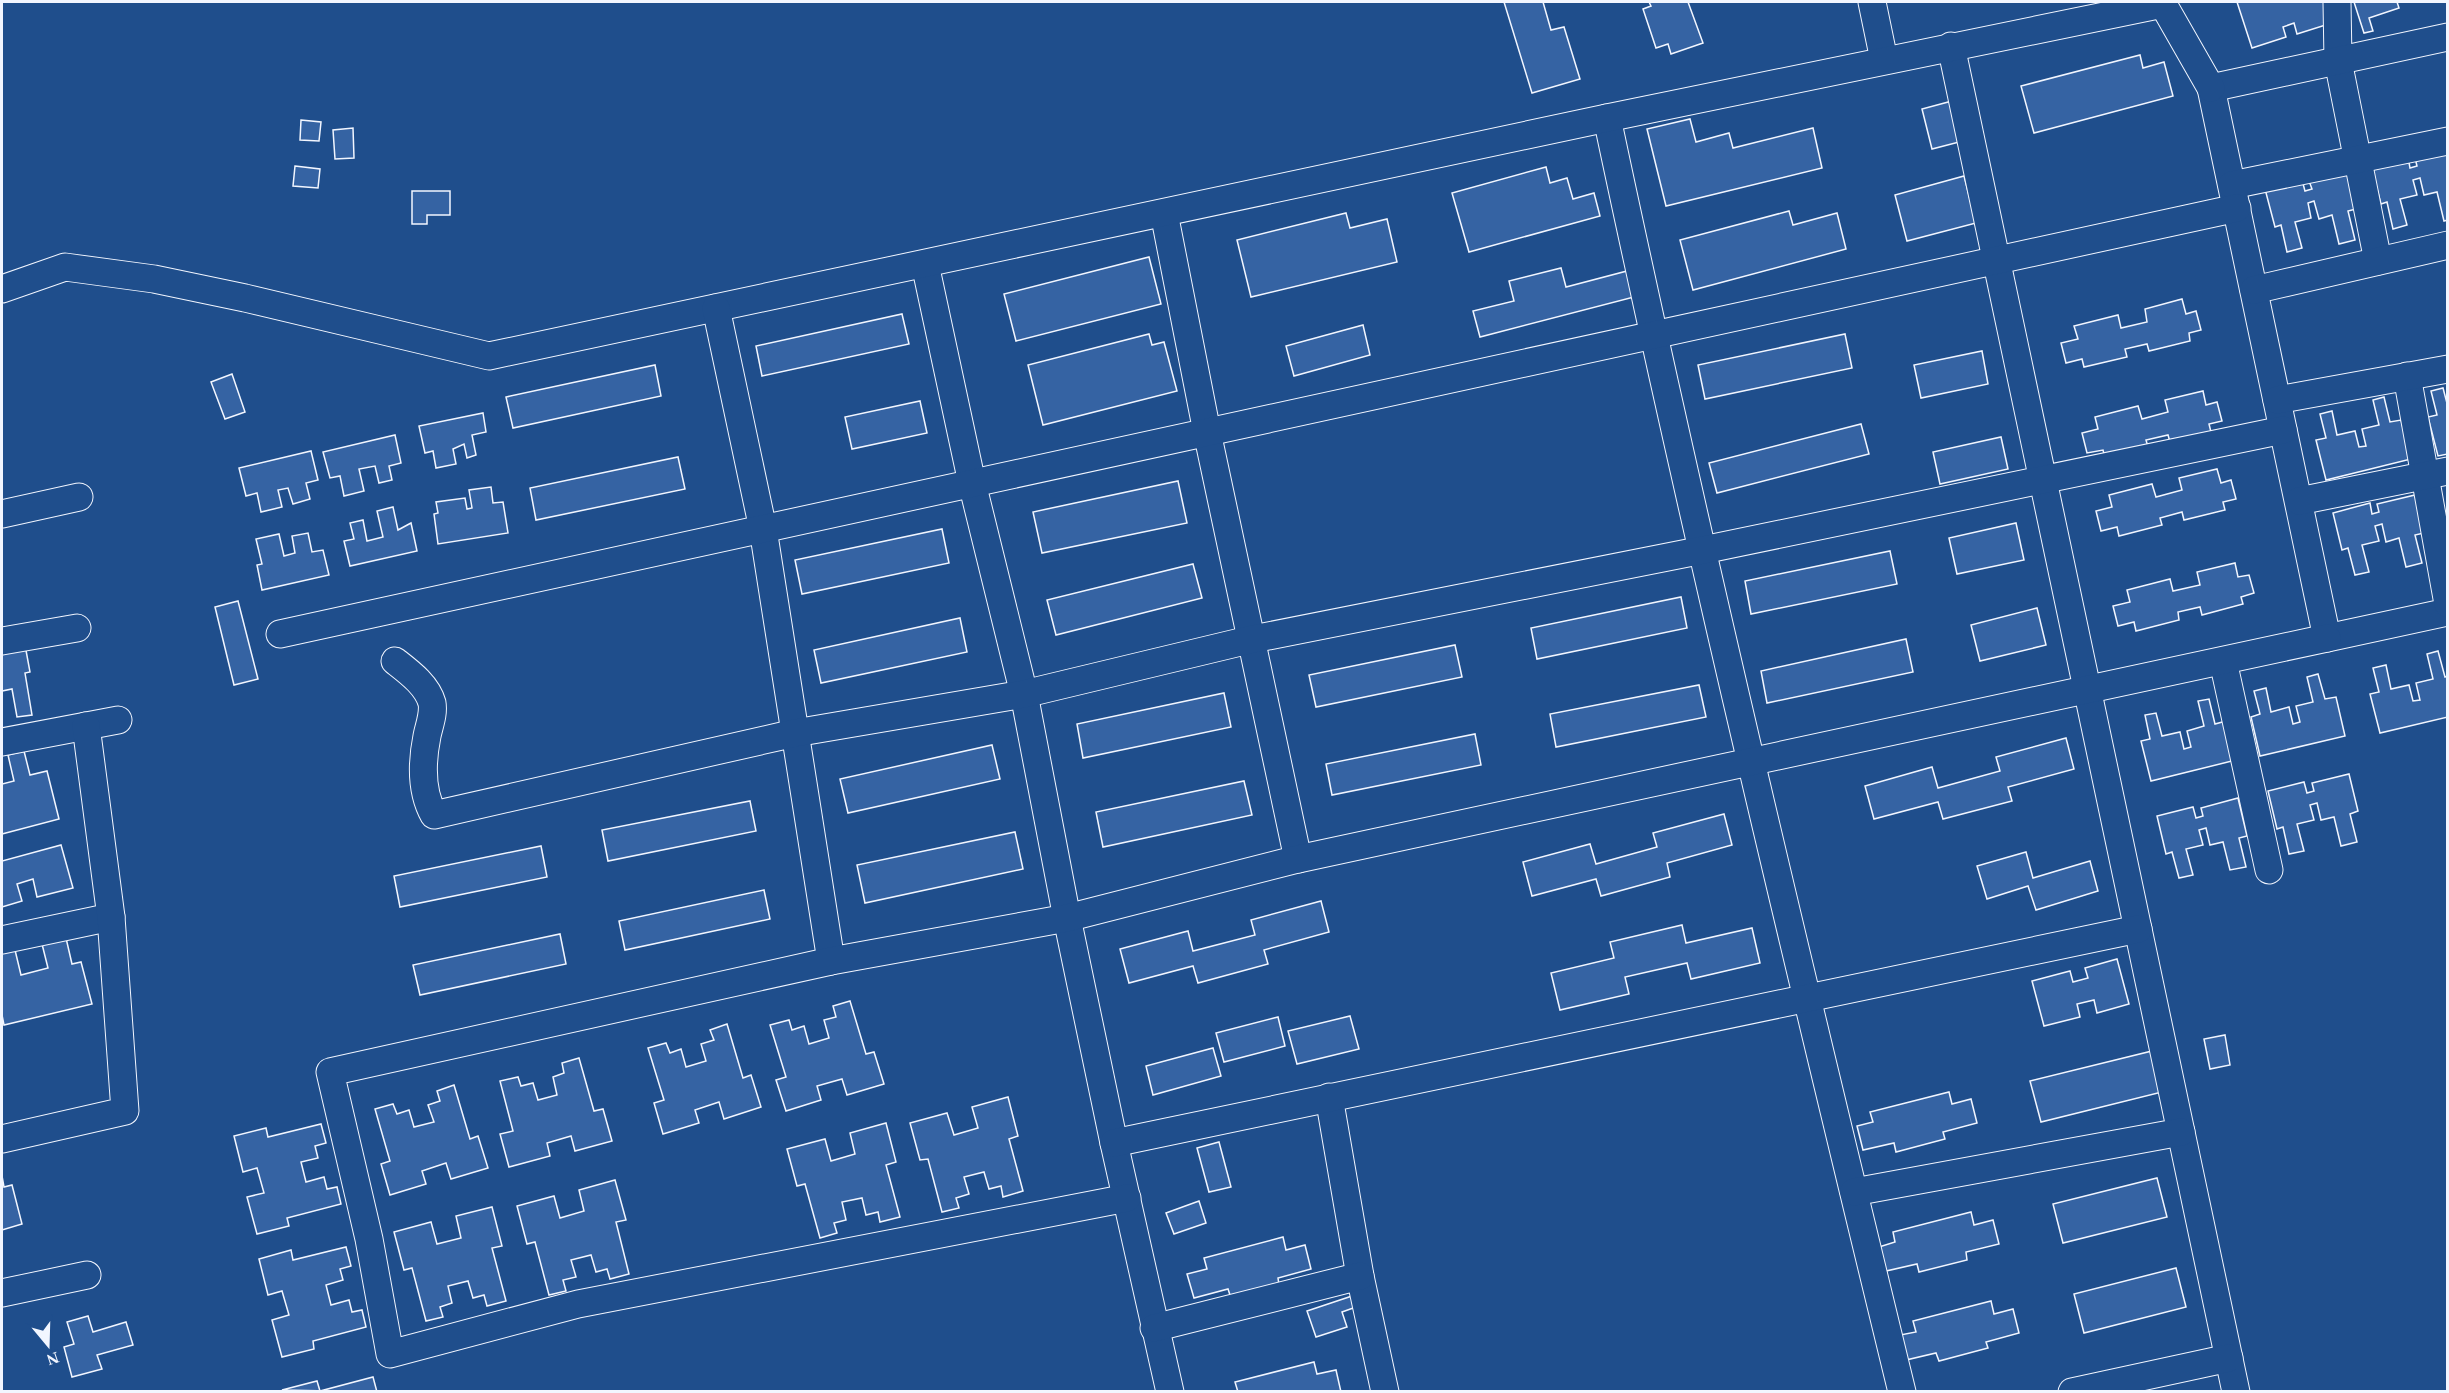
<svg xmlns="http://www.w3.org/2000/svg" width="2449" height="1393" font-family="Georgia,serif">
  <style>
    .building { fill: #3563a3; stroke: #f2f6ff; stroke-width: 1.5 }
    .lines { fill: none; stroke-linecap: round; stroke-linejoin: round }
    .minor-casing { stroke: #f2f6ff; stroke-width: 29 }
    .minor { stroke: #1f4e8c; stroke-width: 27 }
  </style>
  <rect width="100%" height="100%" fill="#1f4e8c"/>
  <g class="building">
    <polygon points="1504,2 1543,2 1551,30 1564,27 1580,79 1532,93"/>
    <polygon points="1649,2 1688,2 1703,43 1671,54 1668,44 1656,48 1643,9 1651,6"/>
    <polygon points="2237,2 2332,2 2332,23 2297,34 2294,23 2283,27 2286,37 2252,48"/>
    <polygon points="2354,2 2397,2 2399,8 2369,18 2373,31 2364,33"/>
    <polygon points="2140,55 2143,68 2164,62 2173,96 2034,133 2021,86"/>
    <polygon points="1952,101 1963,141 1932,149 1922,109"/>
    <polygon points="1690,119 1696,142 1729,133 1733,148 1813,128 1822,168 1666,206 1647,129"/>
    <polygon points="301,120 321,122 319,141 300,140"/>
    <polygon points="353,128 354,158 335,159 333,130"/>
    <polygon points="2448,150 2448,220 2444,221 2437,192 2424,195 2420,178 2413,180 2417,195 2400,199 2407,225 2393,229 2387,202 2381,204 2371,166 2408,157 2410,168 2417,166 2415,158"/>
    <polygon points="295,166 320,169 318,188 293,186"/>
    <polygon points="1546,167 1550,183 1567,178 1573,199 1594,193 1600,216 1469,252 1452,193"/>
    <polygon points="2347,172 2356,209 2348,211 2355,240 2339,244 2332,215 2319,219 2314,201 2308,203 2311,218 2295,222 2302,248 2287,252 2281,225 2275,227 2265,189 2302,180 2305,191 2312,189 2309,181"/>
    <polygon points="1964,176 1976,223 1907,241 1895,195"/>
    <polygon points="412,191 450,191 450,215 427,215 427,224 412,224"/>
    <polygon points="1789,211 1793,225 1837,213 1846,249 1693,290 1680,240"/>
    <polygon points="1346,213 1350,228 1387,219 1397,262 1251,297 1237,240"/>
    <polygon points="1149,257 1161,304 1016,341 1004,294"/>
    <polygon points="1561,268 1566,287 1627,271 1634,297 1480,337 1473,311 1514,301 1509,281"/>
    <polygon points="2182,299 2186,314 2196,311 2201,330 2189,333 2190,341 2149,351 2147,344 2125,349 2127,357 2084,367 2082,359 2066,363 2061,343 2078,339 2074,326 2118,315 2121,328 2147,322 2145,309"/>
    <polygon points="902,314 909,344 762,376 756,346"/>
    <polygon points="1363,325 1370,355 1294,376 1286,346"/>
    <polygon points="1149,334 1152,345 1164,342 1177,391 1043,425 1028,365"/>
    <polygon points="1845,334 1852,368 1705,399 1698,365"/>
    <polygon points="1982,351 1988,384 1921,398 1914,365"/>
    <polygon points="655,365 661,396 513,428 506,397"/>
    <polygon points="232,374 245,412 225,419 211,382"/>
    <polygon points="2443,388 2448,407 2448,454 2438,456 2428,417 2437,415 2431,391"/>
    <polygon points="2203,391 2206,405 2217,402 2222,421 2209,424 2211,432 2170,442 2168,435 2146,440 2148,447 2105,458 2103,450 2087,453 2082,433 2098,429 2095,417 2138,406 2142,419 2168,412 2165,400"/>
    <polygon points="2384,397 2390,422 2401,420 2411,459 2326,480 2316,440 2326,438 2320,414 2332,411 2337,435 2355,431 2359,447 2366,446 2362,429 2379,425 2373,400"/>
    <polygon points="920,401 927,433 852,449 845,417"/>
    <polygon points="483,413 486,432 472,435 476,455 467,458 464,444 453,449 456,464 436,468 433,451 425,453 419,426"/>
    <polygon points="1861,424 1869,454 1717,493 1709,463"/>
    <polygon points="395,435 401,463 389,466 392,480 379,483 375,466 359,469 364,491 344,496 340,476 330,478 323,452"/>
    <polygon points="2001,437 2008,469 1940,484 1933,452"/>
    <polygon points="311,451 318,480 306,483 310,499 293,504 288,488 278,490 282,507 261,512 257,493 246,496 239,468"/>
    <polygon points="678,457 685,489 536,520 530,488"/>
    <polygon points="2217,469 2221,483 2231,480 2236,499 2223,502 2225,510 2184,520 2182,512 2160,518 2162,525 2119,536 2117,527 2101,531 2096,511 2112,507 2109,495 2152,484 2156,497 2182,490 2179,478"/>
    <polygon points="1178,481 1187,523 1042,553 1033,512"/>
    <polygon points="491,487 493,503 503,502 508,533 438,544 434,514 438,513 436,502 465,498 467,509 472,508 469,490"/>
    <polygon points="2415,495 2424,533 2415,535 2422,563 2406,567 2399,538 2386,542 2382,524 2375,526 2379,541 2362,545 2369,572 2355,575 2348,548 2342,550 2333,513 2370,503 2372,514 2379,512 2377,504"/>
    <polygon points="393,507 398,530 411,523 417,551 350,566 344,541 354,539 350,523 363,520 367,541 383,537 377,511"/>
    <polygon points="2016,523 2024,560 1957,574 1949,538"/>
    <polygon points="942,529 949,563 802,594 795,560"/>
    <polygon points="308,533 312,552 323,550 329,575 262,590 257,565 262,564 256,539 279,534 284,556 295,553 292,536"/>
    <polygon points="1890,551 1897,584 1751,614 1745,581"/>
    <polygon points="2235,563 2238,577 2249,575 2254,593 2241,597 2243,604 2202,615 2200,607 2178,612 2179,620 2136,631 2134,622 2118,626 2113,606 2130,602 2127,590 2170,579 2173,591 2200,585 2197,572"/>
    <polygon points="1193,564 1202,598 1056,635 1047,600"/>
    <polygon points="1681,597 1687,628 1537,659 1531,628"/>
    <polygon points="238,601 258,679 234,685 215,607"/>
    <polygon points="2037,608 2046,645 1980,661 1971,625"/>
    <polygon points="960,618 967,652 821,683 814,650"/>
    <polygon points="1906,639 1913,672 1767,703 1761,671"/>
    <polygon points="25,645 30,672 25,673 32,715 17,717 12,689 2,691 2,649"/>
    <polygon points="1455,645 1462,677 1316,707 1309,675"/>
    <polygon points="2438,651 2445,677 2448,676 2448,717 2380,733 2370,694 2379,692 2373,668 2386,665 2391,689 2409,685 2413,701 2420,700 2416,683 2433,679 2427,654"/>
    <polygon points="2318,674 2325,699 2336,697 2345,736 2260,756 2251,717 2260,714 2254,691 2266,688 2271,712 2289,707 2293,724 2300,722 2296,706 2313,702 2307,677"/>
    <polygon points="1699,685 1706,717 1556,747 1550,714"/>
    <polygon points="1224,693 1231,727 1083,758 1077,724"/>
    <polygon points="2209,699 2215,724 2226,721 2236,760 2151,781 2141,741 2150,739 2145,715 2156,713 2162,736 2180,732 2184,749 2191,747 2187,731 2204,726 2198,701"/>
    <polygon points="1475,734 1481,765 1332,795 1326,764"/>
    <polygon points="2066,738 2074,769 2008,787 2012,801 1943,819 1938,802 1874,819 1865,786 1932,767 1938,788 2000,771 1996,757"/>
    <polygon points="992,745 1000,779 848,813 840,779"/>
    <polygon points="24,751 30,775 47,771 59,819 2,834 2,784 14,781 8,755"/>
    <polygon points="2349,774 2358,811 2350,814 2357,842 2341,846 2334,817 2321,820 2317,803 2310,805 2314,820 2297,824 2304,851 2289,854 2283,827 2277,829 2268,791 2304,782 2307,793 2314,791 2312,783"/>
    <polygon points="1244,781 1252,815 1103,847 1096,812"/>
    <polygon points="2238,798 2247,836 2239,838 2246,867 2230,870 2223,842 2210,845 2206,828 2199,830 2203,845 2186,849 2193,875 2179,878 2172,852 2166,854 2157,816 2193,807 2196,818 2203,816 2201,808"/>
    <polygon points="750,801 756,831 608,861 602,830"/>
    <polygon points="1724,814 1732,845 1667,863 1670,877 1601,896 1596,879 1532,896 1523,862 1590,844 1596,864 1657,847 1653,833"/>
    <polygon points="1015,832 1023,869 865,903 857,865"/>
    <polygon points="61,845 73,888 37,897 33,879 17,884 22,901 2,907 2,861"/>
    <polygon points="541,846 547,877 400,907 394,876"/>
    <polygon points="2026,852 2033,878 2090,861 2098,891 2036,910 2028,886 1987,899 1977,866"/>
    <polygon points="764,890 770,919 625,950 619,921"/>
    <polygon points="1321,901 1329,932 1264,950 1268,964 1198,983 1193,966 1129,983 1120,949 1188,931 1193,951 1255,935 1251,920"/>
    <polygon points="1682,925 1686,943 1752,928 1760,963 1691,979 1687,963 1625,977 1629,994 1560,1010 1551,973 1614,958 1610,942"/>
    <polygon points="560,934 566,964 420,995 413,965"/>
    <polygon points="66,938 72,964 81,962 92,1004 4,1025 2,1015 2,953 15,950 21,975 48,968 42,944"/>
    <polygon points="2117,959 2129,1004 2097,1013 2094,1000 2077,1004 2080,1017 2044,1026 2032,981 2070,971 2073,982 2088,978 2085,968"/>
    <polygon points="850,1001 866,1054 874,1052 884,1084 847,1095 842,1079 817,1086 821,1100 786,1111 776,1080 786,1077 770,1025 789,1020 792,1030 804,1026 809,1044 829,1038 824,1020 836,1017 833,1006"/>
    <polygon points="1350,1016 1359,1049 1297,1064 1288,1031"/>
    <polygon points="1278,1017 1285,1046 1224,1062 1216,1033"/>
    <polygon points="727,1024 743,1078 751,1075 761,1107 724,1119 719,1102 695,1110 699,1123 663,1134 654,1103 664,1100 648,1048 666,1043 670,1053 681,1049 686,1067 706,1061 701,1044 714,1040 710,1030"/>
    <polygon points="2225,1035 2230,1065 2210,1069 2204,1039"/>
    <polygon points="1213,1048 1221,1076 1153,1095 1146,1066"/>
    <polygon points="2152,1051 2162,1092 2041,1122 2030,1081"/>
    <polygon points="579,1058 594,1111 603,1109 612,1141 575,1151 571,1136 547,1143 550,1156 509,1167 500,1134 513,1131 500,1081 518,1077 521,1086 533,1083 538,1100 557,1095 553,1077 564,1073 562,1063"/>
    <polygon points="454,1085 470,1139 478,1136 488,1168 451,1179 446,1163 422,1171 426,1184 390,1195 381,1164 390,1161 375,1109 393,1104 397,1114 409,1110 414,1127 434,1122 428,1105 440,1101 437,1091"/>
    <polygon points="1949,1092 1952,1104 1971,1099 1977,1123 1943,1132 1945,1139 1896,1152 1894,1143 1863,1150 1857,1126 1873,1122 1870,1112"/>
    <polygon points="1008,1097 1018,1136 1009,1139 1023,1191 1003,1197 1001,1186 989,1189 984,1172 964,1177 969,1194 956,1198 959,1208 942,1212 928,1159 920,1160 910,1123 947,1113 954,1135 978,1128 972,1107"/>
    <polygon points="886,1123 896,1162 886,1165 900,1217 880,1222 878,1212 866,1215 862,1198 842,1202 846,1220 834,1223 837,1233 820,1238 805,1184 797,1186 787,1149 825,1139 831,1161 855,1154 850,1133"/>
    <polygon points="321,1124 326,1143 315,1146 318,1158 301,1162 306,1182 324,1177 327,1189 337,1187 341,1204 287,1218 289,1226 257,1234 247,1197 264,1193 257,1168 243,1172 234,1136 266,1128 268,1137"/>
    <polygon points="1219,1142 1231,1187 1209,1192 1197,1148"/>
    <polygon points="2,1176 4,1187 12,1185 22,1224 2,1230"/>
    <polygon points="2157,1178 2167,1217 2063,1243 2053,1204"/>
    <polygon points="615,1180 626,1220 616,1222 629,1274 610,1279 607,1269 596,1272 591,1255 571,1260 576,1277 563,1280 566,1291 549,1295 535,1242 527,1244 517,1206 554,1196 560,1218 584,1211 579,1190"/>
    <polygon points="1199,1201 1206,1223 1174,1234 1166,1213"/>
    <polygon points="492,1207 502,1246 492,1248 506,1301 487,1306 484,1295 473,1298 468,1281 448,1286 452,1303 440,1307 443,1317 426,1321 412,1268 404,1270 394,1232 431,1222 437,1244 461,1238 456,1216"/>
    <polygon points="1971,1212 1974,1225 1993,1220 1999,1244 1966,1252 1967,1260 1919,1272 1917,1264 1886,1271 1879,1247 1895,1242 1893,1232"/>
    <polygon points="1283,1237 1286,1250 1305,1245 1311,1269 1278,1278 1279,1285 1231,1298 1228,1289 1194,1298 1187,1274 1207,1269 1204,1258"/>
    <polygon points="346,1247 351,1266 340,1269 343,1280 326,1285 331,1305 349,1300 352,1312 362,1310 366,1327 313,1341 314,1349 282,1357 272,1320 289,1315 282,1291 268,1295 259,1259 291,1250 293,1260"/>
    <polygon points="2176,1268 2186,1307 2084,1333 2074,1294"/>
    <polygon points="1352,1296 1356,1307 1342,1312 1347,1327 1316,1337 1307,1311"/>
    <polygon points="1991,1301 1994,1314 2013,1309 2019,1333 1986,1342 1988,1348 1939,1361 1936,1353 1906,1360 1900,1335 1916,1332 1913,1321"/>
    <polygon points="88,1316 93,1332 126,1322 133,1345 97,1355 102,1369 72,1377 64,1347 74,1344 67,1322"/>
    <polygon points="1314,1362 1317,1374 1336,1370 1341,1392 1238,1392 1235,1382"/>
    <polygon points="373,1377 377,1392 282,1390 317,1381 320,1391"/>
  </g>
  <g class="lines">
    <g class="minor-casing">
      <g id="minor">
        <polyline points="1872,2 1884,60"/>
        <polyline points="2337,2 2338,61 2378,261"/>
        <polyline points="2448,37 2211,88 2327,638 2448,612"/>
        <polyline points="1951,46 2236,1392"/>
        <path d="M1607,118c90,426 192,850 295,1274"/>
        <polyline points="2232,185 2448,141"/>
        <polyline points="1164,213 1207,432 1298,859"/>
        <polyline points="925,264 972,483 1024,694 1067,918 1114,1143 1170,1392"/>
        <polyline points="2,289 65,267 154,279 245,298 489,356 1607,118 2163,4 2211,88"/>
        <polyline points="2254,290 2448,245"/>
        <polyline points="716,308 763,529 831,961"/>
        <polyline points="2407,376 2448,604"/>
        <polyline points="2277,400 2448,369"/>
        <polyline points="2299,501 2448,471"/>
        <polyline points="2,514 79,497"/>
        <polyline points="280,634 2237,208"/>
        <polyline points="2,641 77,628"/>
        <path d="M395,661c14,11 32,24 37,42 2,11 -3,23 -5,33 -5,25 -6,56 7,79l361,-82 229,-39 229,-55 450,-89 580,-120"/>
        <polyline points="2223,661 2269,870"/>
        <polyline points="2,742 118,720"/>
        <polyline points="2,940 111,917"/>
        <polyline points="1329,1097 1360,1276 1385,1392"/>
        <polyline points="2,1139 125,1111 111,917 86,726"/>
        <polyline points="1114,1143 2138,929"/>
        <polyline points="1854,1192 2181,1132"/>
        <polyline points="1127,1198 578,1304 390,1354 369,1239 330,1072 831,961 1067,918 1298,859 2327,638"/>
        <polyline points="2,1293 87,1275"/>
        <polyline points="1154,1328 1360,1276"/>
        <polyline points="2072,1392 2229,1358"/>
      </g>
    </g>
    <use href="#minor" class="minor"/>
  </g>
  <rect width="2449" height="1393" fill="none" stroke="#f2f6ff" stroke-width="6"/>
  <g transform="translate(48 1345) rotate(161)" stroke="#1f4e8c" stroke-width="4.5" paint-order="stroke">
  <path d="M0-4.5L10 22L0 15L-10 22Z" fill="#f2f6ff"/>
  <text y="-9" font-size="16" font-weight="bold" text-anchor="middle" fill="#f2f6ff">N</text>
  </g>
</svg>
